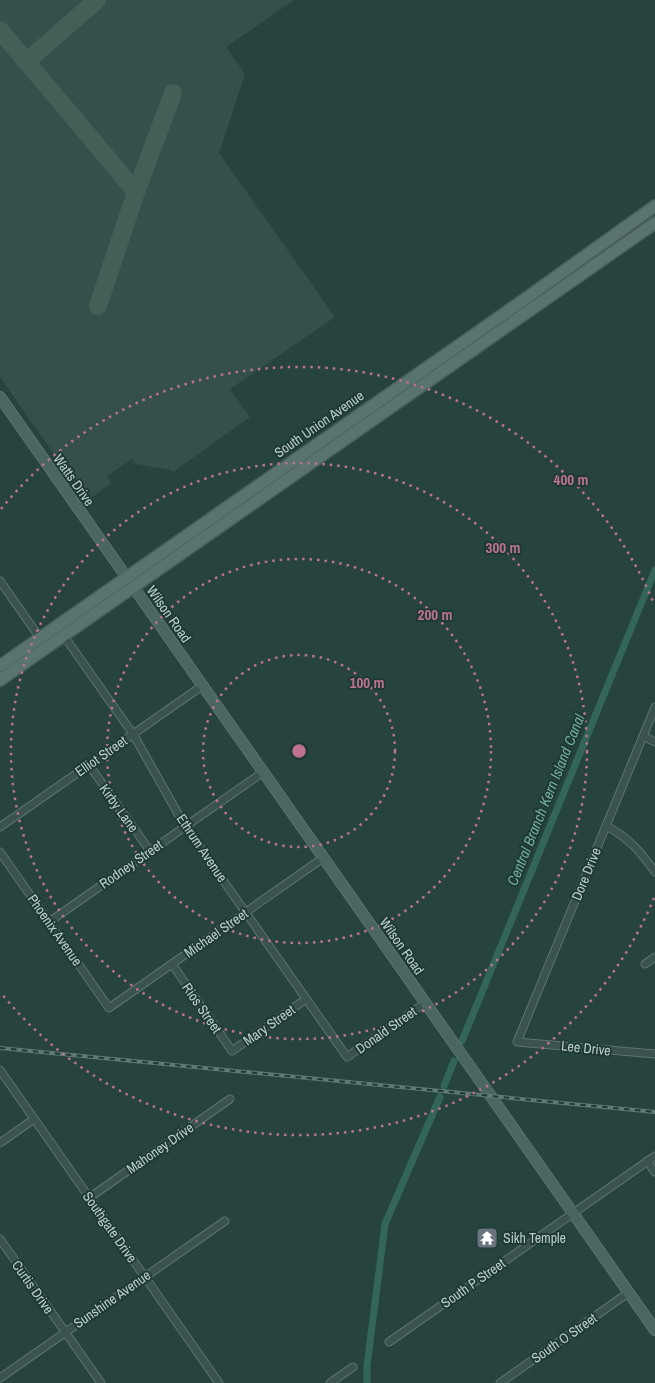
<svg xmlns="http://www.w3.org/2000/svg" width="655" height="1383" font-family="'Archivo Narrow',sans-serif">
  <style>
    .airport { fill: #35504b }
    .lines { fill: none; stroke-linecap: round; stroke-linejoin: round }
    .canal { stroke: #34655a; stroke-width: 7 }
    .taxiway { stroke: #425f58; stroke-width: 18 }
    .street-casing { stroke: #5c736e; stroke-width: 9 }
    .secondary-casing { stroke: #5c736e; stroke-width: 12 }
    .primary-casing { stroke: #475f5a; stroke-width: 14 }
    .street { stroke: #3b534e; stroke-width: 7 }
    .secondary { stroke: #496661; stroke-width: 10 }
    .primary { stroke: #59736e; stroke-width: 11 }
    .rail-casing { stroke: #5d7a74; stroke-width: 4 }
    .rail { stroke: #1f3934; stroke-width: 2; stroke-dasharray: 5.5; stroke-linecap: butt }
    .ring { fill: none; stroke: #bd7292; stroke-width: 2.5; stroke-dasharray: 2.5 5 }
    .labels { text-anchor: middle; stroke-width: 4; stroke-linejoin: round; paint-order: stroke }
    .street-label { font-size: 14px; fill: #b8cdc9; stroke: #1f3934 }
    .poi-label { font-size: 14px; fill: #b8cdc9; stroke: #1f3934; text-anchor: start }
    .water-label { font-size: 15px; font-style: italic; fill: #71ac9f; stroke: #1f3934 }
    .centre { fill: #bd7292; stroke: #1f3934; stroke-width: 2.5 }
    .ring-label { font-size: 15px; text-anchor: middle; font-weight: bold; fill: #bd7292; stroke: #1f3934; stroke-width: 4; stroke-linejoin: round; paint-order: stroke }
  </style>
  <rect width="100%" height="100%" fill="#26443d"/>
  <polygon class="airport" points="0,0 294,0 226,47 245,74 219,153 335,317 230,389 250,417 173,472 171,470 136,464 132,459 107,476 111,483 87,501 0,377"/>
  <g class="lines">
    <g class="canal">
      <polyline points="462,1041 655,570"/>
      <polyline points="444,1086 454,1061"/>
      <polyline points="367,1383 367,1366 385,1224 440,1097"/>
    </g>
    <g class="taxiway">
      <polyline points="0,30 136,192"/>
      <polyline points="26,62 97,0"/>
      <polyline points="98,306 136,192 173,93"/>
    </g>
    <g class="street-casing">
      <g id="street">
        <polyline points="0,581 40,638"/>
        <polyline points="64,636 133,734 185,826 347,1057 425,1003"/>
        <polyline points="655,707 517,1042 655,1054"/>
        <polyline points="643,736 655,742"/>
        <polyline points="89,765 150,851"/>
        <path d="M606,826c22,11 35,26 49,46"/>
        <polyline points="0,827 202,686"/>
        <polyline points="0,852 109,1008 323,858"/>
        <polyline points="49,922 263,772"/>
        <polyline points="172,964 232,1051 306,999"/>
        <polyline points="645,964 655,957"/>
        <polyline points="0,1070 219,1383"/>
        <polyline points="0,1143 34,1119"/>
        <polyline points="647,1161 655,1172"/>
        <polyline points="89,1198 230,1099"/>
        <polyline points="0,1239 101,1383"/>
        <polyline points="389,1342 655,1156"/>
        <polyline points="0,1378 225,1221"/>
        <polyline points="330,1383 353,1367"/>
        <polyline points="500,1383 628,1293"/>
      </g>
    </g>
    <g class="secondary-casing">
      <polyline id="secondary" points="0,397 655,1330"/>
    </g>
    <g class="primary-casing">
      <g id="primary">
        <polyline points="0,666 518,304 655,206"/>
        <polyline points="0,680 655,223"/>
      </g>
    </g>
    <use href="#street" class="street"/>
    <use href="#secondary" class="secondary"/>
    <use href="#primary" class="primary"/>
    <g class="rail-casing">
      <polyline id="rail" points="0,1048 655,1112"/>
    </g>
    <use href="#rail" class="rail"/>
  </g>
  <g class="ring">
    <circle cx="299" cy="751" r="96"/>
    <circle cx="299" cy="751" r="192"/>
    <circle cx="299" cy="751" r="288"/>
    <path d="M654 898A384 384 0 0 1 1 993M1 509A384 384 0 0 1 654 604"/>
  </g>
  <defs>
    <g id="temple-square" transform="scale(1.125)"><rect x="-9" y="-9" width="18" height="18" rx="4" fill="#6b7280" stroke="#1f3934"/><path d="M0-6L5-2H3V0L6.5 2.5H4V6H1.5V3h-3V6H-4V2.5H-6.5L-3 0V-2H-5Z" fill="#fff"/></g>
  </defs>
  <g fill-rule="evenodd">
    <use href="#temple-square" x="487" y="1238"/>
  </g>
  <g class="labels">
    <g class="street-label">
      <text transform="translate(319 424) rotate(-35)" y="5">South Union Avenue</text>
      <text transform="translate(74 480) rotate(55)" y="5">Watts Drive</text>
      <text transform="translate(169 614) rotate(55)" y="5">Wilson Road</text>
      <text transform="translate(101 756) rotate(-35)" y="5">Elliot Street</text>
      <text transform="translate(119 808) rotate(54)" y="5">Kirby Lane</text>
      <text transform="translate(202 848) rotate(56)" y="5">Ethrum Avenue</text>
      <text transform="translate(131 864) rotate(-35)" y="5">Rodney Street</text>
      <text transform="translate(586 874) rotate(-68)" y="5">Dore Drive</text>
      <text transform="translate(55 930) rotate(55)" y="5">Phoenix Avenue</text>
      <text transform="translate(216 933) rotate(-35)" y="5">Michael Street</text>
      <text transform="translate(402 946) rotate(55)" y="5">Wilson Road</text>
      <text transform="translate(202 1008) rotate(55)" y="5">Rios Street</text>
      <text transform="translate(269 1025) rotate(-35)" y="5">Mary Street</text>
      <text transform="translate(386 1030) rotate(-35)" y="5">Donald Street</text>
      <text transform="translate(586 1048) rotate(6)" y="5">Lee Drive</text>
      <text transform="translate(160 1148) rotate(-35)" y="5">Mahoney Drive</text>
      <text transform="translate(110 1227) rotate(55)" y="5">Southgate Drive</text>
      <text transform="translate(473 1283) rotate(-35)" y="5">South P Street</text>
      <text transform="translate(33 1287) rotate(55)" y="5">Curtis Drive</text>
      <text transform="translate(112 1299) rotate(-35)" y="5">Sunshine Avenue</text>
      <text transform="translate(564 1338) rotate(-35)" y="5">South O Street</text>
    </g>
    <g class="poi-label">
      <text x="503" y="1243">Sikh Temple</text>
    </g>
    <g class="water-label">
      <text transform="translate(546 800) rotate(-68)" y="5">Central Branch Kern Island Canal</text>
    </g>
  </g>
  <circle cx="299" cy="751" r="8" class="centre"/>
  <g class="ring-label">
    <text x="571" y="485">400 m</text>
    <text x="503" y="553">300 m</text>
    <text x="435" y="620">200 m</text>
    <text x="367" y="688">100 m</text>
  </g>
</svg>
